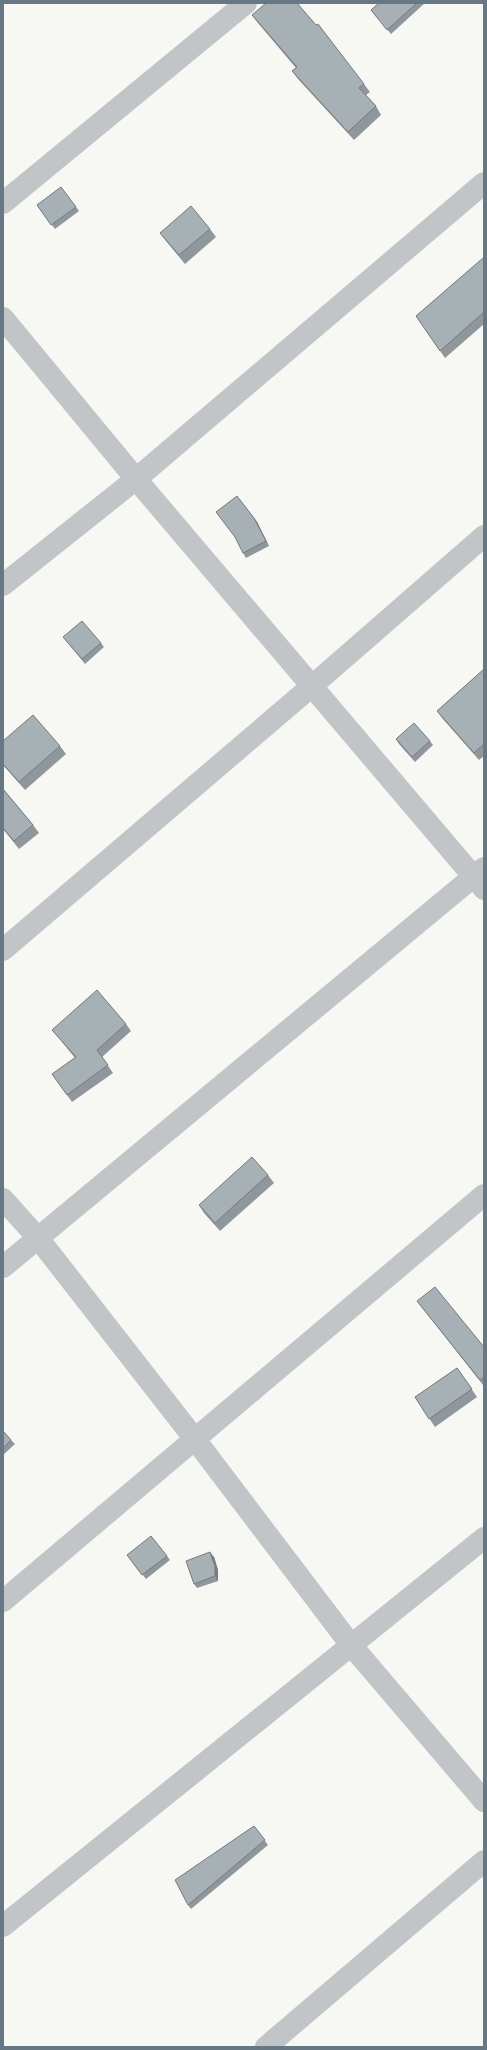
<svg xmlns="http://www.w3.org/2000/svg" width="487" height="2050" font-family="'DM Sans',sans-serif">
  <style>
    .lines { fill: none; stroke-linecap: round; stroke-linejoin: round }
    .minor { stroke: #c1c5c8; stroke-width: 22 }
    .wall { fill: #90979c }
    .shaded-wall { fill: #757b7f }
    .building { fill: #a7b0b5; stroke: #757b7f }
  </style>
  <rect width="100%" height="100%" fill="#f7f7f4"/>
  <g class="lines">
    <g class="minor">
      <polyline points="3,203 246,3"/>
      <polyline points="3,318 136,479 484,889"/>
      <polyline points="3,585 136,479 484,183"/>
      <polyline points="3,950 312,686 484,536"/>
      <polyline points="3,1199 38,1238 194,1438 351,1645 484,1801"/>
      <polyline points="3,1267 484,868"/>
      <polyline points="3,1601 484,1195"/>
      <polyline points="3,1926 484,1538"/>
      <polyline points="266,2047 484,1861"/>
    </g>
  </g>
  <g class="wall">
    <polygon points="379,3 425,3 391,34 371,10"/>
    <polygon points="252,15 364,84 370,92 366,95 376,106 381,115 354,140 298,79 292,71 296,68 258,23"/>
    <polygon points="61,187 79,211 55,229 37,205"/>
    <polygon points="210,229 216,237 185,264 166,241 160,233"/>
    <polygon points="484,259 484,324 445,358 416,316"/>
    <polygon points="254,518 257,522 269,546 246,558 243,553"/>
    <polygon points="63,637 101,643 104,647 85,664"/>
    <polygon points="484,669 484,756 479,760 442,718 437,711"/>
    <polygon points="396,739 430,741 433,745 415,762 399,744"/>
    <polygon points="3,741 60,746 66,754 25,790 3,765"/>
    <polygon points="3,789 33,825 39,833 19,849 3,829"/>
    <polygon points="126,1024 131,1031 102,1057 113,1073 72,1102 52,1074 75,1058 58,1037 52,1030"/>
    <polygon points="268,1175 274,1183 220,1231 204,1213 199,1205"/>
    <polygon points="417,1301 484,1347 484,1384 483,1385"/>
    <polygon points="457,1368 477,1397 435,1427 415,1397"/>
    <polygon points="3,1431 11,1440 15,1444 3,1455"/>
    <polygon points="127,1555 167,1556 170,1560 146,1579"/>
    <polygon points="214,1557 218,1570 218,1581 197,1588 194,1584"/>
    <polygon points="254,1826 268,1845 191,1909 188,1905"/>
  </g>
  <g class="shaded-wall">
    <polygon points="254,518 257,522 269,546 266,541"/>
    <polygon points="210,1552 214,1557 218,1570 218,1581 215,1576"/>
  </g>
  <g class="building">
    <polygon points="266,3 297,3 316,25 318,24 364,84 359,88 376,106 348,132 292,71 297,67 252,15"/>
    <polygon points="379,3 417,3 387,30 371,10"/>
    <polygon points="61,187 76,207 51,225 37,205"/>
    <polygon points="191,206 210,229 179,255 160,233"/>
    <polygon points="483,258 484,259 484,312 440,351 416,316"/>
    <polygon points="237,496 254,518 266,541 243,553 235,537 216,512"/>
    <polygon points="82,621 101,643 82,659 63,637"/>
    <polygon points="484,669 484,744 474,753 437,711"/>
    <polygon points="33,715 60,746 19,782 3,764 3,741"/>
    <polygon points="414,723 430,741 412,757 396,739"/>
    <polygon points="3,789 33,825 14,841 3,828"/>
    <polygon points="97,990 126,1024 97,1050 108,1065 67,1095 52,1074 76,1057 52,1030"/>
    <polygon points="252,1157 268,1175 215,1223 199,1205"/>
    <polygon points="435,1287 484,1347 484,1377 480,1380 417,1301"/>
    <polygon points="457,1368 472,1389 429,1419 415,1397"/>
    <polygon points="3,1431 11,1440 3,1448"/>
    <polygon points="151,1536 167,1556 142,1575 127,1555"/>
    <polygon points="210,1552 215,1566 215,1576 194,1584 186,1561"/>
    <polygon points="254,1826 265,1840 188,1905 175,1880"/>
  </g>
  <rect width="487" height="2050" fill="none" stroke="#677884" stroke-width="8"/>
</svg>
